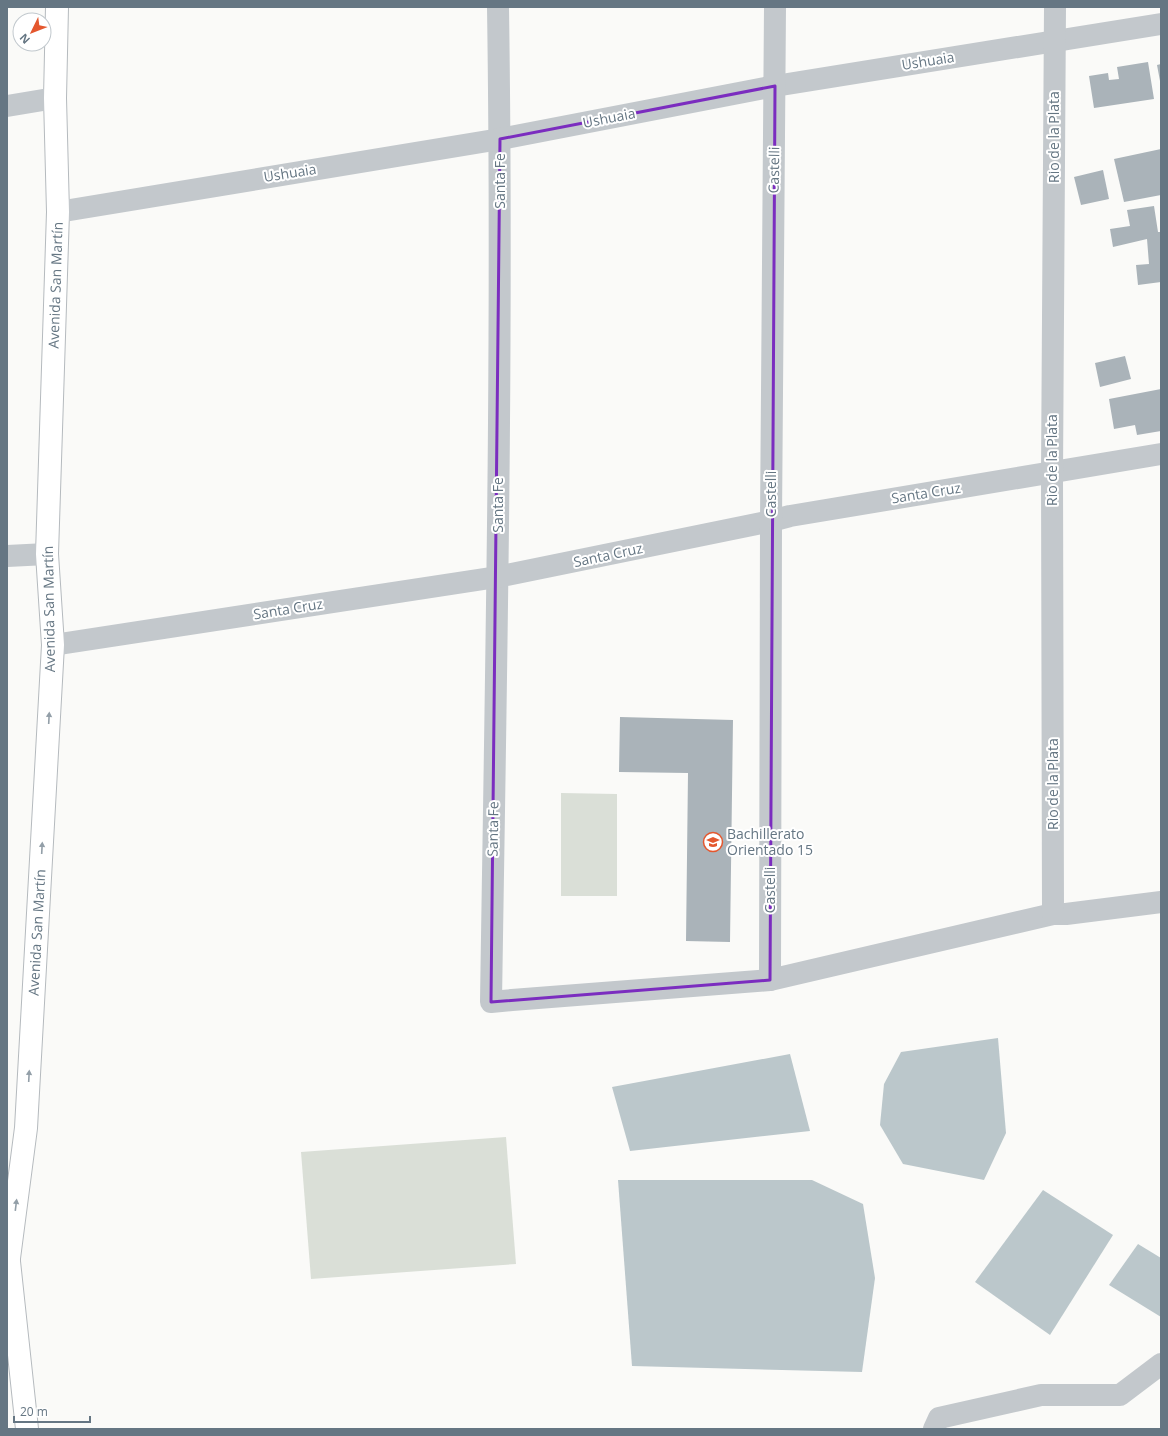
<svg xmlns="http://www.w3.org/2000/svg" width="1168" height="1436" font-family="'Open Sans',sans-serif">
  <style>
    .green { fill: #dadfd7 }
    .water { fill: #bbc7cb }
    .building { fill: #aab3b9 }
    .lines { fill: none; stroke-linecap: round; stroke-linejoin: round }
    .major-casing { stroke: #b5babe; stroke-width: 24 }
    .minor { stroke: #c3c8cc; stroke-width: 22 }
    .major { stroke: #fff; stroke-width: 22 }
    .oneway { fill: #939fa8 }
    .marked { fill: none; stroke: #7b2cbf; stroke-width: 3; stroke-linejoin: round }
    .labels { text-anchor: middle; stroke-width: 4; stroke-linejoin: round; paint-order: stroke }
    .street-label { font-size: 14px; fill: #657683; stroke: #fff }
    .poi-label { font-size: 14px; fill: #657683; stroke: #fff; text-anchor: start }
  </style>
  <rect width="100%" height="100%" fill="#fafaf8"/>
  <g class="green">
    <polygon points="561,793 617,794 617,896 561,896"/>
    <polygon points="506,1137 516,1264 311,1279 301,1152"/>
  </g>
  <g class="water">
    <polygon points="998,1038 1006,1133 984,1180 903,1164 880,1125 884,1084 901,1052"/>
    <polygon points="790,1054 810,1131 630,1151 612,1087"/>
    <polygon points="618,1180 812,1180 863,1204 875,1278 862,1372 632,1366"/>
    <polygon points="1043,1190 1113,1235 1050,1335 975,1282"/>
    <polygon points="1138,1244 1161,1258 1161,1317 1109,1285"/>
  </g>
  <g class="building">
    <polygon points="1148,62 1154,99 1094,108 1089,76 1108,73 1109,80 1119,79 1117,67"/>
    <polygon points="1161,64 1161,81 1160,81 1157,65"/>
    <polygon points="1161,149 1161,195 1124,202 1114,159"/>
    <polygon points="1103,170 1109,199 1081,205 1074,177"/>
    <polygon points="1154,206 1158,232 1161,232 1161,282 1138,285 1136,265 1149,264 1147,239 1113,247 1110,229 1130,226 1127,210"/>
    <polygon points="1125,356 1131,379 1100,387 1095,363"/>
    <polygon points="1161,389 1161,431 1137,435 1135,425 1114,429 1109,399"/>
    <polygon points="620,717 733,720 730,942 686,941 688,773 619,772"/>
  </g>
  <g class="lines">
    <g class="major-casing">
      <g id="major">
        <polyline points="7,1243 27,1429"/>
        <path id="s1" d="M9,1258l17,-130 27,-483 -6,-91 11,-342 -3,-114 2,-91"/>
      </g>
    </g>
    <g class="minor">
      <path d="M498,7c5,332 -2,664 -7,995l21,-2 258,-20 283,-66h13l95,-12"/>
      <polyline points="7,106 55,98"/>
      <polyline points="58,212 500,139 775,86 1161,24"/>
      <polyline points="7,556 47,554"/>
      <polyline points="53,645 497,577 771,521 790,516 1161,454"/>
      <polyline points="1053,914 1052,473 1055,7"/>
      <polyline points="770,980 771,521 775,7"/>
      <polyline points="934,1429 939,1418 1041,1395 1120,1395 1161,1364"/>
    </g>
    <use href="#major" class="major"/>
  </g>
  <defs><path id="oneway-solid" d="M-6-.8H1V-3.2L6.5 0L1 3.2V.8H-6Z"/></defs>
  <g class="oneway">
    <use href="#oneway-solid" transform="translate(49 718) rotate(-87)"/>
    <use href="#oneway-solid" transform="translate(42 848) rotate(-87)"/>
    <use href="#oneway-solid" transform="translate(29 1076) rotate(-87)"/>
    <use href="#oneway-solid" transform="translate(16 1205) rotate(-83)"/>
  </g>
  <path class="marked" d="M775,86l-5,894 -279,22 9,-863z"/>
  <defs>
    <g id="school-ring" transform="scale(1)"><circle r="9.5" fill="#fff" stroke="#e4572e" stroke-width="1.5"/><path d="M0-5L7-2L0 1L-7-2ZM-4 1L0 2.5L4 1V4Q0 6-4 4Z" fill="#e4572e"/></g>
  </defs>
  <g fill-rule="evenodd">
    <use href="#school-ring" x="713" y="842"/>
  </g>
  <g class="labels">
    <g class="street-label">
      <text transform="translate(928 61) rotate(-9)" y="5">Ushuaia</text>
      <text transform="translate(609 118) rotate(-11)" y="5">Ushuaia</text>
      <text transform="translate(1054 137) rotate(-90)" y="5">Rio de la Plata</text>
      <text transform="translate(774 170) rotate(-89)" y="5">Castelli</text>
      <text transform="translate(290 173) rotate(-9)" y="5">Ushuaia</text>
      <text transform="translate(500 181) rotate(-90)" y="5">Santa Fe</text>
      <text dy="5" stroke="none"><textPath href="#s1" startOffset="975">Avenida San Martín</textPath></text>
      <text transform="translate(1052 460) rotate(-90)" y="5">Rio de la Plata</text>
      <text transform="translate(926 493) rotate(-9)" y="5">Santa Cruz</text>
      <text transform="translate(771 494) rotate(-90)" y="5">Castelli</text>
      <text transform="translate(498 505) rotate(-90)" y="5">Santa Fe</text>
      <text transform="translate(608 555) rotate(-12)" y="5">Santa Cruz</text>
      <text transform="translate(49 609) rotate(-91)" y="5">Avenida San Martín</text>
      <text transform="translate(288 609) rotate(-9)" y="5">Santa Cruz</text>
      <text transform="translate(1053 784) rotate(-90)" y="5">Rio de la Plata</text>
      <text transform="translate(493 829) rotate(-89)" y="5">Santa Fe</text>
      <text transform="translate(770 890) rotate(-90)" y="5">Castelli</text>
      <text dy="5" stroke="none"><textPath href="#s1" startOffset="327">Avenida San Martín</textPath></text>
    </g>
    <g class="poi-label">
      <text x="727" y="839">Bachillerato<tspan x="727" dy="16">Orientado 15</tspan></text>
    </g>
  </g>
  <rect width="1168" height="1436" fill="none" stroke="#657683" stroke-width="16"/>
  <g transform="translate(32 32) rotate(227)"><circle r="19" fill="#ffffff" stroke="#c1c8cd"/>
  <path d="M0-3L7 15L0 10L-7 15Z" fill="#e4572e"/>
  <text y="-6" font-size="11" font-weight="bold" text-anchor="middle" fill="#657683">N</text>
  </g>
  <path d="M14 1416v6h76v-6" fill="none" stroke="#657683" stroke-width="2"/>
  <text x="20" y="1416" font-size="12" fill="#657683" stroke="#ffffff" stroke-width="3" paint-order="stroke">20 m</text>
</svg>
